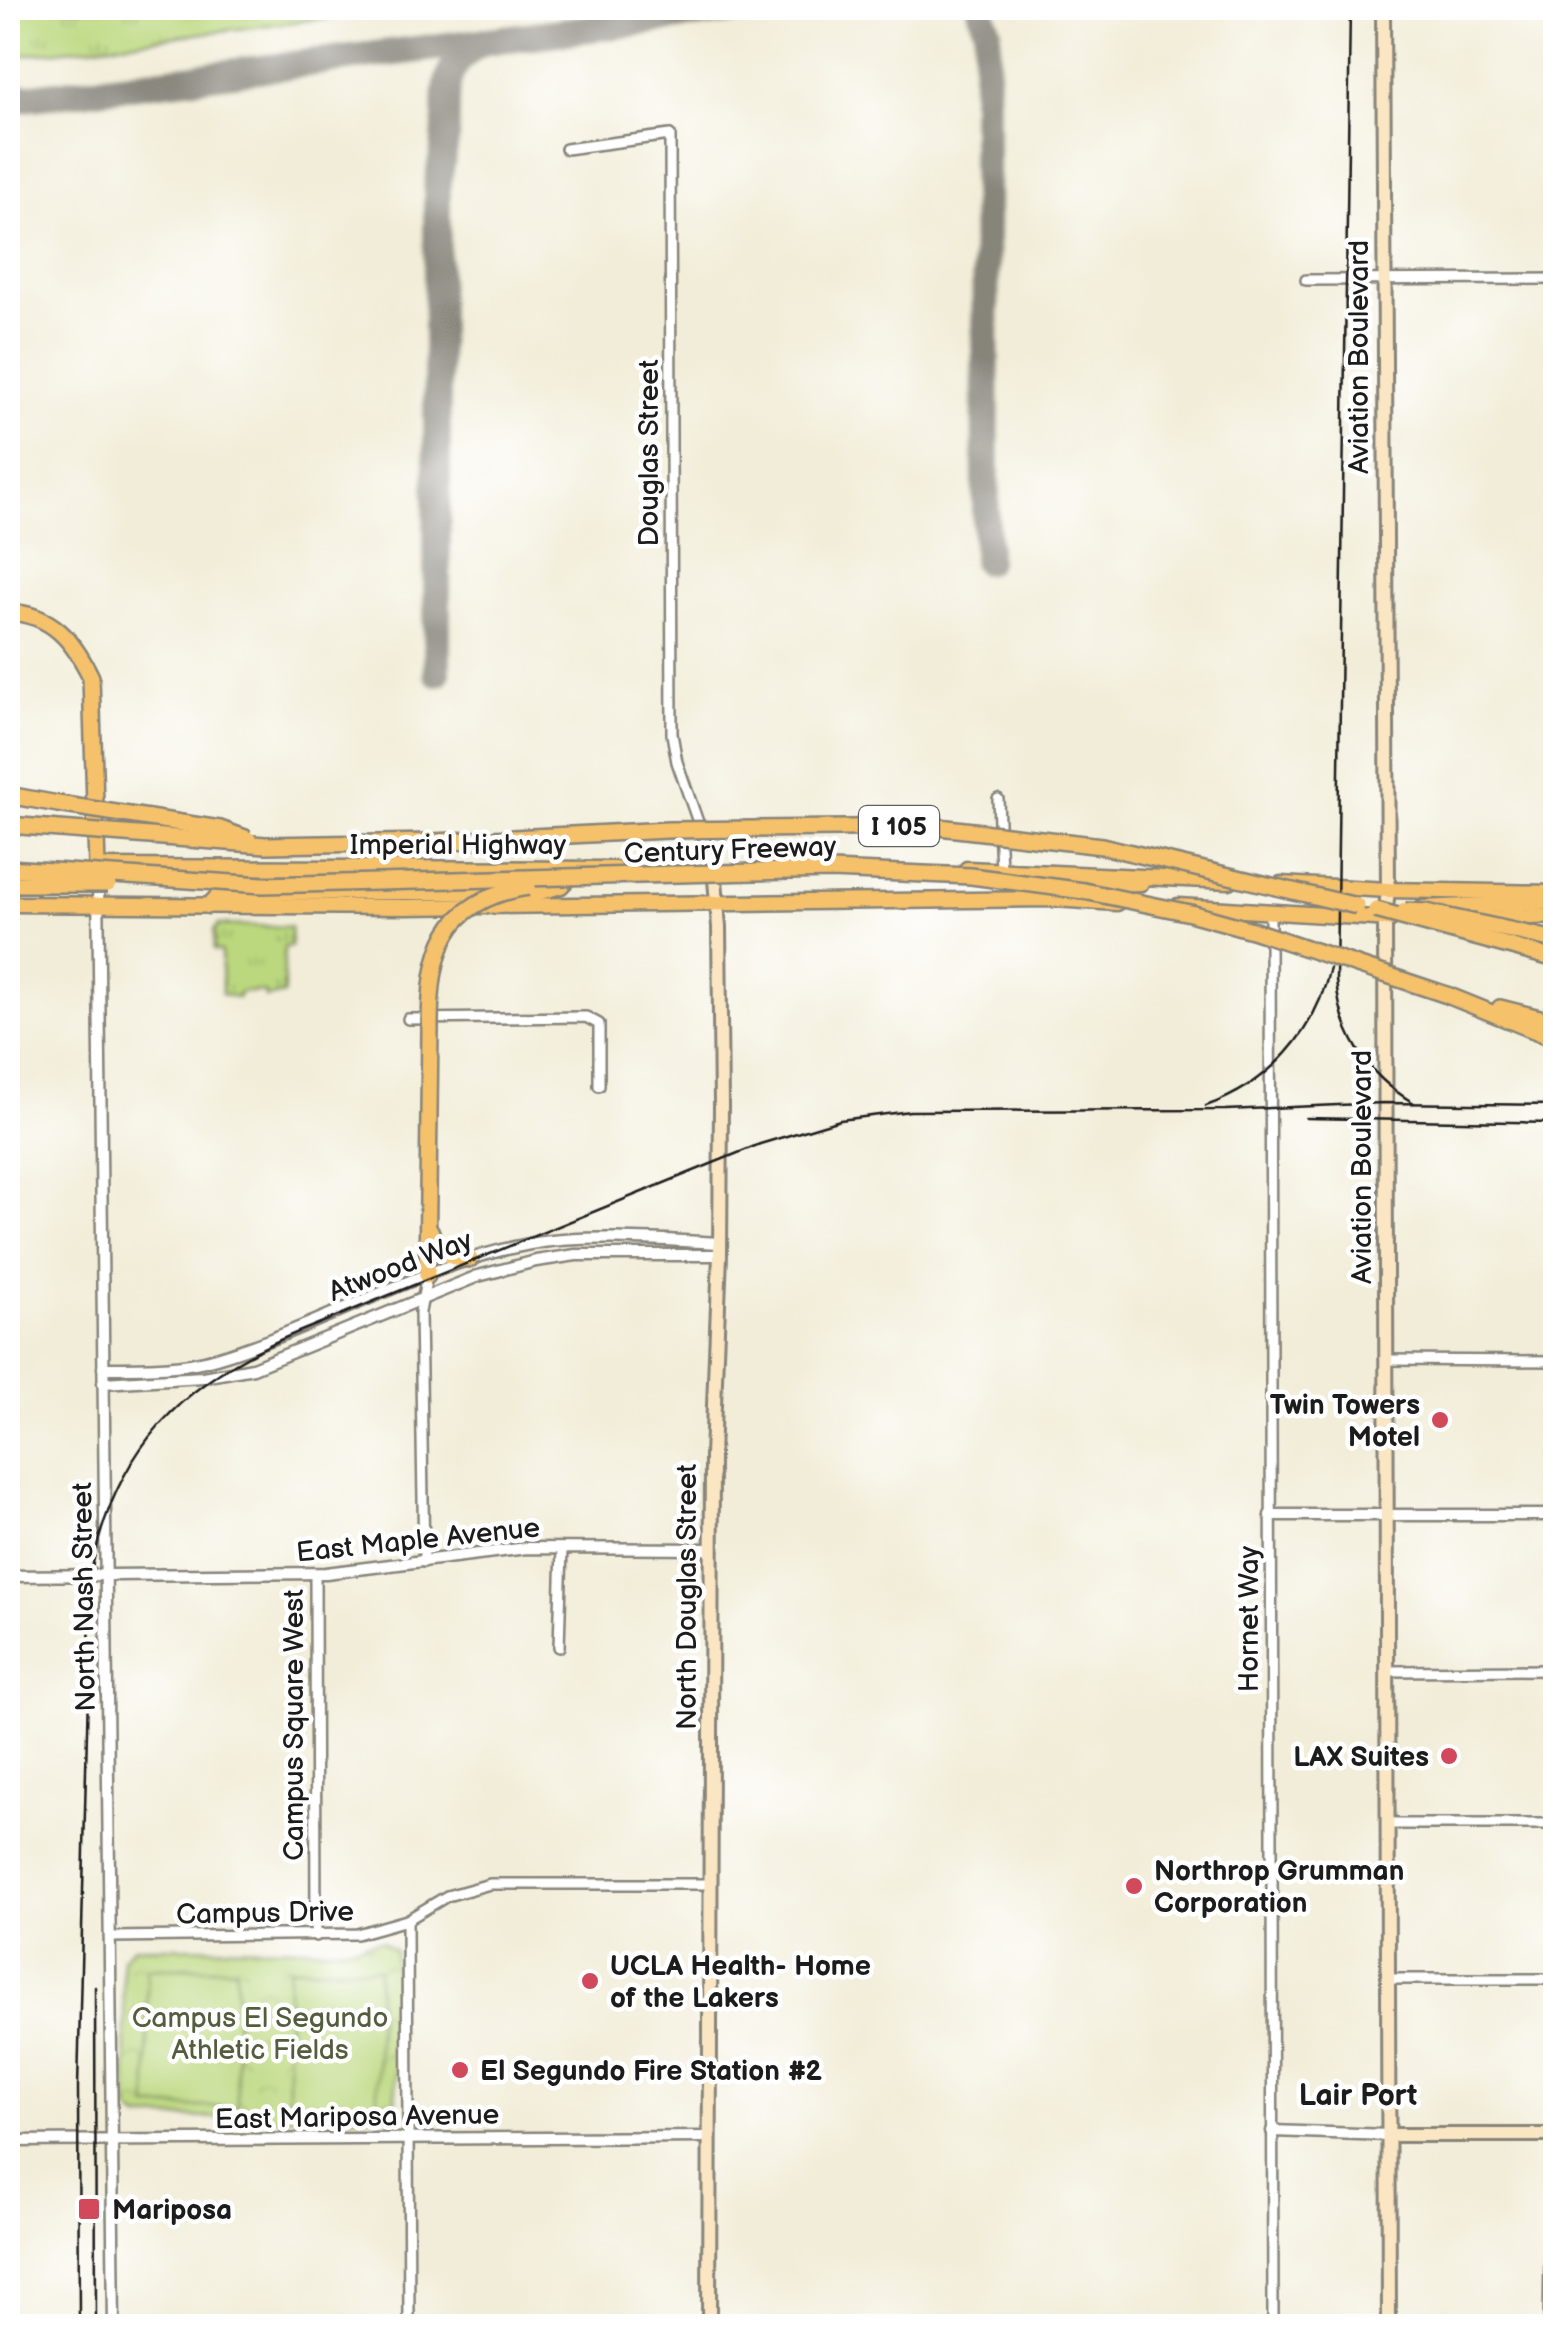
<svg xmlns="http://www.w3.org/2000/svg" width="1563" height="2334" font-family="'Balsamiq Sans',sans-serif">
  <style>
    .grass { fill: url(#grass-tufts); stroke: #6c7a4d; stroke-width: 2.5 }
    .park { fill: url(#park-crowns); stroke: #6c7a4d; stroke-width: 2.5 }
    .pitch { fill: #bbd87e; stroke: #6c7a4d; stroke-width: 2.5 }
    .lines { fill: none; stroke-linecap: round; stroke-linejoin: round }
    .taxiway { stroke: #87847a; stroke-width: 28 }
    .minor-casing { stroke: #87847a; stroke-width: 14 }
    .tertiary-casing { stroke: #87847a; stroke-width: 15 }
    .secondary-casing { stroke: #87847a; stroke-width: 18 }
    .primary-casing { stroke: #87847a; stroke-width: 19 }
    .motorway-casing { stroke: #87847a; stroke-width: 20 }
    .minor { stroke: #fff; stroke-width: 9 }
    .tertiary { stroke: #fff; stroke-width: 10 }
    .secondary { stroke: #fbe6c4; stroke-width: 12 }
    .primary { stroke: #f5c16b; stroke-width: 14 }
    .motorway { stroke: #f5c16b; stroke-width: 15 }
    .tram { stroke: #1c1c1c; stroke-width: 2.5 }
    .motorway-bridge-casing { stroke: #87847a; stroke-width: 20; stroke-linecap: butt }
    .motorway-bridge { stroke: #f5c16b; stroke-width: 15 }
    .poi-dot { fill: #d1495b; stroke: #fff; stroke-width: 4 }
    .labels { text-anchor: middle; stroke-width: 9; stroke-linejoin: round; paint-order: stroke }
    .shield { fill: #fff; stroke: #606060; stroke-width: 2.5 }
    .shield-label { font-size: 25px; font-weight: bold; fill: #1c1c1c }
    .street-label { font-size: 28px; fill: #1c1c1c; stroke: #fff }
    .poi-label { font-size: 28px; font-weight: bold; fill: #1c1c1c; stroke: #fff; text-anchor: start }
    .park-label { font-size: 28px; fill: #545e3e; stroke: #fff }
    .neighbourhood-label { font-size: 30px; font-weight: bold; fill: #1c1c1c; stroke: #fff }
  </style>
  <defs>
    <pattern id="grass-tufts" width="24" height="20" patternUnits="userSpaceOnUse" patternTransform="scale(2.5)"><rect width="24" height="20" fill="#bbd87e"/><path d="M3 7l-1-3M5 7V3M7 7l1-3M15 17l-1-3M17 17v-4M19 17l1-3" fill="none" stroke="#a0b96c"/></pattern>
    <pattern id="park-crowns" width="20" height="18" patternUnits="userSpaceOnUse" patternTransform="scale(2.5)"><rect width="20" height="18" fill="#bbd87e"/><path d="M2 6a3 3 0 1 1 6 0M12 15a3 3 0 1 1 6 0" fill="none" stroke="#a0b96c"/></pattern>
  </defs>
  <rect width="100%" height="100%" fill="#fff"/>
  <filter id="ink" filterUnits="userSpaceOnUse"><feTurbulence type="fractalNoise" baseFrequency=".01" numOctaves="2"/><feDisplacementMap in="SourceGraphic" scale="20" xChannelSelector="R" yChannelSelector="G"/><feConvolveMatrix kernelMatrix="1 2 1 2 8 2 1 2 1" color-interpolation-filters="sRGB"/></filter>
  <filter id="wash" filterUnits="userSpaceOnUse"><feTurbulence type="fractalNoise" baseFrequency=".0048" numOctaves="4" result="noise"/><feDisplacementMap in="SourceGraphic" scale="40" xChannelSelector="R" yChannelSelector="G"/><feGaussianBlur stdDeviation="2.25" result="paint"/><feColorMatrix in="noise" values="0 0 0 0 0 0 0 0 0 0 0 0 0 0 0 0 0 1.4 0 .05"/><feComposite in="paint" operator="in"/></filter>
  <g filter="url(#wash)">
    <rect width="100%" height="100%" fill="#f2edd8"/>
    <g class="grass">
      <polygon points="8,8 409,8 8,57"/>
      <polygon points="219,925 290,927 291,946 284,947 284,994 266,998 265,992 239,992 238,998 222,994 221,951 214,950 214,931"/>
    </g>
    <polygon class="park" points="381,1941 395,1951 396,2108 385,2117 139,2118 128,2110 122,1958 133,1947 338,1948"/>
    <g class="pitch">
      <polygon points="147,1968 236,1968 237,2107 148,2107"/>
      <polygon points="288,1968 378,1968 377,2108 288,2108"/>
    </g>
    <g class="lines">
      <g class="taxiway">
        <polyline points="980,8 988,30 985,100 986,561"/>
        <polyline points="8,100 754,8"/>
        <path d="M437,672v-485c2,-17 7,-32 8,-48 4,-45 -9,-72 39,-98"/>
      </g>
    </g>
  </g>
  <g filter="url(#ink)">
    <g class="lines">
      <g class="minor-casing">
        <g id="minor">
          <polyline points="566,149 670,135 672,734 677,762 714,868"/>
          <polyline points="1306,280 1556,279"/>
          <polyline points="998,799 1001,870"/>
          <polyline points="1270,911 1273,2326"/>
          <polyline points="408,1019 586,1017 599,1024 599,1086"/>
          <polyline points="1387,1360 1556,1361"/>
          <polyline points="424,1562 420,1312 427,1276"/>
          <polyline points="315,1574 316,1936"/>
          <polyline points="559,1647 562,1548"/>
          <polyline points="1389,1671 1556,1670"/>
          <polyline points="1389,1824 1556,1824"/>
          <polyline points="407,1920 409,2326"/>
          <polyline points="111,1937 357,1934 407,1920 447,1896 490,1884 709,1884"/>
          <polyline points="1388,1979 1556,1979"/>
          <polyline points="1549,2326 1550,2252 1556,2252"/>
        </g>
      </g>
      <g class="tertiary-casing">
        <g id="tertiary">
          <polyline points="98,878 114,2326"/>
          <path d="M103,1368c38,0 77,1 113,-10 105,-31 208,-95 314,-114 52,-10 136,-4 190,-1"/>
          <polyline points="103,1383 203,1377 253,1368 478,1276 536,1261 576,1255 720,1255"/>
          <polyline points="1270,1515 1556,1515"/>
          <polyline points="8,1576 326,1573 527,1548 712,1549"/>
          <polyline points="1272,2131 1389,2135"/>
          <polyline points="8,2141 708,2137"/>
        </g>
      </g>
      <g class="secondary-casing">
        <g id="secondary">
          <polyline points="1383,8 1388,890 1385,918 1389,2326"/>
          <polyline points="1389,2135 1556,2135"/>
          <polyline points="709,2326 712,1455 720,1255 721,1104 719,927 714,868"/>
        </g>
      </g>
      <g class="primary-casing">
        <g id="primary">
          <polyline points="97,867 615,869"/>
          <polyline points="967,869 1230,881"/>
          <polyline points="1281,884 1388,890 1556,893"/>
          <polyline points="1078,885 1141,883"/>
          <polyline points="8,904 406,907 1054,899 1117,903"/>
          <polyline points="208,906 219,895 235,892 540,892 561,886 575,871"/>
          <polyline points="1178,906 1391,919"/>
          <polyline points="1423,908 1556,902"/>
          <polyline points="1478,919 1556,916"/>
        </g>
      </g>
      <g class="motorway-casing">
        <g id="motorway">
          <path d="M8,612c44,2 65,28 83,65l6,190"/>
          <polyline points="8,795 58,804"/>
          <polyline points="266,845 433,842"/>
          <polyline points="1447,995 1556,1039"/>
          <polyline points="1500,1008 1556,1022"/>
          <path d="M430,1230c8,22 17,29 40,29"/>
          <polyline points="427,1276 430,1029"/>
        </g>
      </g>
      <use href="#minor" class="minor"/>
      <use href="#tertiary" class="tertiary"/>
      <use href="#secondary" class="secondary"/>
      <use href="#primary" class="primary"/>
      <use href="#motorway" class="motorway"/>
      <g class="tram">
        <path d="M1350,8l-14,972c4,53 31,96 78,123"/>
        <path d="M1206,1106c63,-22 109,-73 124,-138"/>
        <polyline points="1306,1118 1556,1123"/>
        <polyline points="95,1987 96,2326"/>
        <path d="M79,2326l-1,-239 13,-514c23,-123 92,-193 205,-240l464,-189 80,-24 70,-9 316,-1 157,-7 173,2"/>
      </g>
      <g class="motorway-bridge-casing">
        <g id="motorway-bridge">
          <polyline points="58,804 220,829 248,839"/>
          <polyline points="8,825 266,845"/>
          <polyline points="433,842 668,830 939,827 1102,846 1357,906"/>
          <polyline points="8,868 263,885 831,870 971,876 1084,891 1190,913 1252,930 1447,995"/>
          <polyline points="8,884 108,884"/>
          <polyline points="1376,910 1556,959"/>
          <polyline points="1405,911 1426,912 1556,940"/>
          <path d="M430,1029c0,-76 12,-129 98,-142"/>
        </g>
      </g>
      <use href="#motorway-bridge" class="motorway-bridge"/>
    </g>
  </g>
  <g class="poi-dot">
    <circle cx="1440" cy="1420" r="10"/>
    <circle cx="1449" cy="1756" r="10"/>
    <circle cx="1134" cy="1886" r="10"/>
    <circle cx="590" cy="1981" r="10"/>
    <circle cx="460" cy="2070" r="10"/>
    <rect x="77" y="2197" width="24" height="24" rx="5"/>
  </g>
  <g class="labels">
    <rect class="shield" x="859" y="806" width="80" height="40" rx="8"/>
    <g class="shield-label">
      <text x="899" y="835">I 105</text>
    </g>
    <g class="street-label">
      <text transform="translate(1358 357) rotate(-90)" y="10">Aviation Boulevard</text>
      <text transform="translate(648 453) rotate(-90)" y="10">Douglas Street</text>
      <text x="458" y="854">Imperial Highway</text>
      <text transform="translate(730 849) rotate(-2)" y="10">Century Freeway</text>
      <text transform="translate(1361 1167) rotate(-90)" y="10">Aviation Boulevard</text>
      <text transform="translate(400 1265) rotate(-21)" y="10">Atwood Way</text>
      <text transform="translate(418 1539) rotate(-6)" y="10">East Maple Avenue</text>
      <text transform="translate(83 1597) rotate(-91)" y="10">North Nash Street</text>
      <text transform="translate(686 1597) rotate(-90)" y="10">North Douglas Street</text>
      <text transform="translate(1248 1619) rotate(-90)" y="10">Hornet Way</text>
      <text transform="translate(293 1725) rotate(-90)" y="10">Campus Square West</text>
      <text transform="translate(265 1912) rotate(-1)" y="10">Campus Drive</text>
      <text transform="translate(357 2116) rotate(-1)" y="10">East Mariposa Avenue</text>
    </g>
    <g class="poi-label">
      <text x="1420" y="1414" text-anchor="end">Twin Towers<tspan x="1420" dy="32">Motel</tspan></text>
      <text x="1429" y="1766" text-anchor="end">LAX Suites</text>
      <text x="1154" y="1880">Northrop Grumman<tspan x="1154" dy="32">Corporation</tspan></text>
      <text x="610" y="1975">UCLA Health- Home<tspan x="610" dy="32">of the Lakers</tspan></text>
      <text x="480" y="2080">El Segundo Fire Station #2</text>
      <text x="112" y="2219">Mariposa</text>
    </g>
    <g class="park-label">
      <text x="260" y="2027">Campus El Segundo<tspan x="260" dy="32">Athletic Fields</tspan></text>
    </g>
    <g class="neighbourhood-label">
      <text x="1358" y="2105">Lair Port</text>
    </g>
  </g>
  <rect width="1563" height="2334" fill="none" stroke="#fff" stroke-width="40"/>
</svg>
